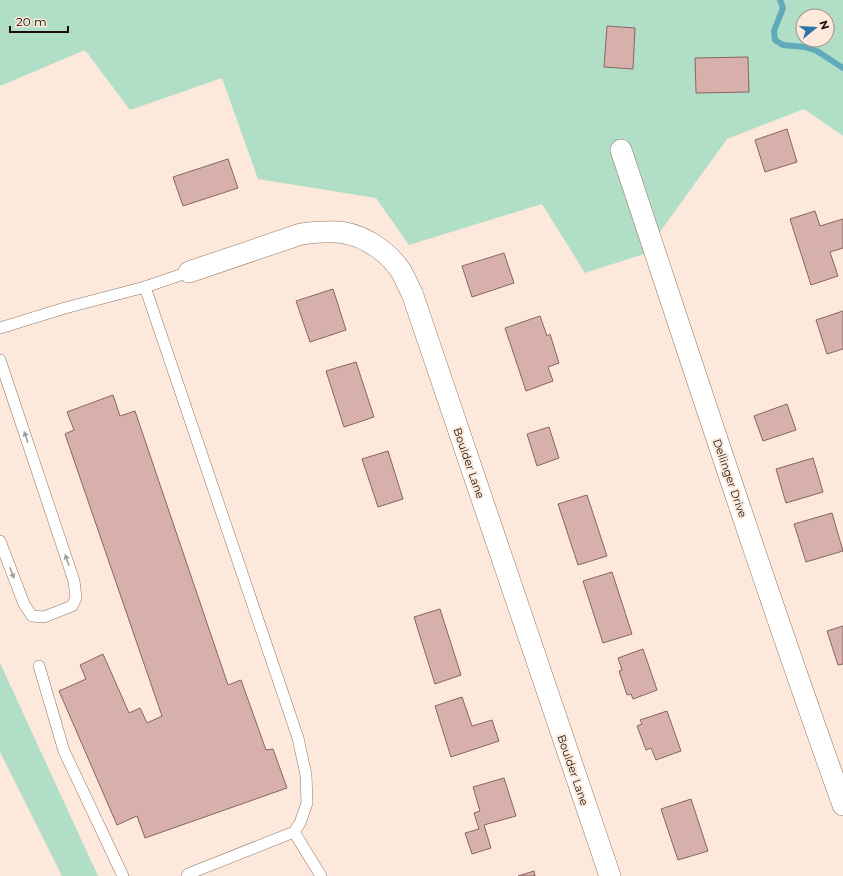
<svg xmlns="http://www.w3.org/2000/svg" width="843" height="876" font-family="Montserrat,sans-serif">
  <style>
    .green { fill: #b1dec6; fill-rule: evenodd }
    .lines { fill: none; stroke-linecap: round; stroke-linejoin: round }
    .stream { stroke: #60aabc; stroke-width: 6 }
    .building { fill: #d7b0ab; stroke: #886561 }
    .service-casing { stroke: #927661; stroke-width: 12 }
    .minor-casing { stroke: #927661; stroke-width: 22 }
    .service { stroke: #fff; stroke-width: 11 }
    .minor { stroke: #fff; stroke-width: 21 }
    .oneway { fill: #a39f9c }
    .labels { text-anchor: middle; stroke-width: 4; stroke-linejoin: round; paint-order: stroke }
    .street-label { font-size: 11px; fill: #190f07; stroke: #fce9db }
  </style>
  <rect width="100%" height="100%" fill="#fce9db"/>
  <g class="green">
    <path d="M0,0h843v136l-39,-27 -77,30 -83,115 -59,19 -43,-69 -133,41 -33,-47 -118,-19 -36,-101 -92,32 -45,-60 -85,36zM803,16h24v24h-24z"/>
    <polygon points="0,663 98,876 62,876 0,752"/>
  </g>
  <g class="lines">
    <polyline class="stream" points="780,0 783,8 774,31 775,40 783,45 805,47 817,51 843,68"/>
  </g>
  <g class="building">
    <polygon points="607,26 635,28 633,69 604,67"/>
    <polygon points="748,57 749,92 696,93 695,58"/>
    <polygon points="787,129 797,162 765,172 755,140"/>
    <polygon points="228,159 238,188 183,206 173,177"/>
    <polygon points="815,211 820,226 843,219 843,248 830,252 838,276 811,285 790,219"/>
    <polygon points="504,253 514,283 472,297 462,266"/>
    <polygon points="333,289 346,330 310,342 296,301"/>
    <polygon points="843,311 843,349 827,354 816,320"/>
    <polygon points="540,316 547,336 550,334 559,363 548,367 553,381 526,391 505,328"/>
    <polygon points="356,362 374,417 344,427 326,371"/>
    <polygon points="113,395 120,416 135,411 228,685 241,680 266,750 273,749 287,788 145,838 137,816 117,825 59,691 86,679 80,665 103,654 129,713 140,708 147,723 162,716 65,434 74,430 67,412"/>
    <polygon points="787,404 796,430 763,441 754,416"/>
    <polygon points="549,427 559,458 537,466 527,434"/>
    <polygon points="388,451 403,499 378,507 362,459"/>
    <polygon points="813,458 823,492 786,503 776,469"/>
    <polygon points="587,495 607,556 578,565 558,504"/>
    <polygon points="832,513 843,551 806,562 794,524"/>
    <polygon points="612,572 632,634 603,643 583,581"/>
    <polygon points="440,609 461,675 435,684 414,617"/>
    <polygon points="843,626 843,664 838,665 827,631"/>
    <polygon points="643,649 657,690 633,699 631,694 627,695 619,671 622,670 618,658"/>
    <polygon points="462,697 472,726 492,720 499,741 451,757 435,706"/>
    <polygon points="667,711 681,751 656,760 651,748 646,750 637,726 642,724 640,720"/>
    <polygon points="504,778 516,816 484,825 491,848 472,854 465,833 479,829 474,813 480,811 473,787"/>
    <polygon points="691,799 708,851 678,860 661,809"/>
    <polygon points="534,871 535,876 518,876"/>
  </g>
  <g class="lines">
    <g class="service-casing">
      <g id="service">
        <polyline points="189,272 145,287 298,738 306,775 307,803 300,823 294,832 321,876"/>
        <polyline points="0,328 65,308 145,287"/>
        <polyline points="0,360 74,581 76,598 72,606 44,617 32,616 24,604 0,541"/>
        <polyline points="39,666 64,751 123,876"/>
        <polyline points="187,876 188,874 294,832"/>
      </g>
    </g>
    <g class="minor-casing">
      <g id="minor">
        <path d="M621,150c73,219 144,438 222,655"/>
        <path d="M189,272l112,-38c32,-4 52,-5 79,15 8,6 15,13 21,22 4,7 7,15 11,22l198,583"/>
      </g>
    </g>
    <use href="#service" class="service"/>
    <use href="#minor" class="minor"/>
  </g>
  <defs><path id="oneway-solid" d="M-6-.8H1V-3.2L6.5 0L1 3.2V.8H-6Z"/></defs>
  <g class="oneway">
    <use href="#oneway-solid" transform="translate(26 437) rotate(-109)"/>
    <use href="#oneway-solid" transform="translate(67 560) rotate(-109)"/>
    <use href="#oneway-solid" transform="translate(12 573) rotate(69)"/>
  </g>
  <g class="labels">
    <g class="street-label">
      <text transform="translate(469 463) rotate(71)" y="4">Boulder Lane</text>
      <text transform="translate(730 478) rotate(71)" y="4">Dellinger Drive</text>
      <text transform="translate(573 770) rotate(71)" y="4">Boulder Lane</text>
    </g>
  </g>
  <g transform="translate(815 28) rotate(72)"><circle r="19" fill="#fce9db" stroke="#a19286"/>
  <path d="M0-3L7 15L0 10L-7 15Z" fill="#2c74a8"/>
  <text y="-6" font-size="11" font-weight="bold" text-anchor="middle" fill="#190f07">N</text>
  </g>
  <path d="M10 26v6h58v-6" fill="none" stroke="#190f07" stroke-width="2"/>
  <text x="16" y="26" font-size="12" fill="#190f07" stroke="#fce9db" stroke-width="3" paint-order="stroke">20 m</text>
</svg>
